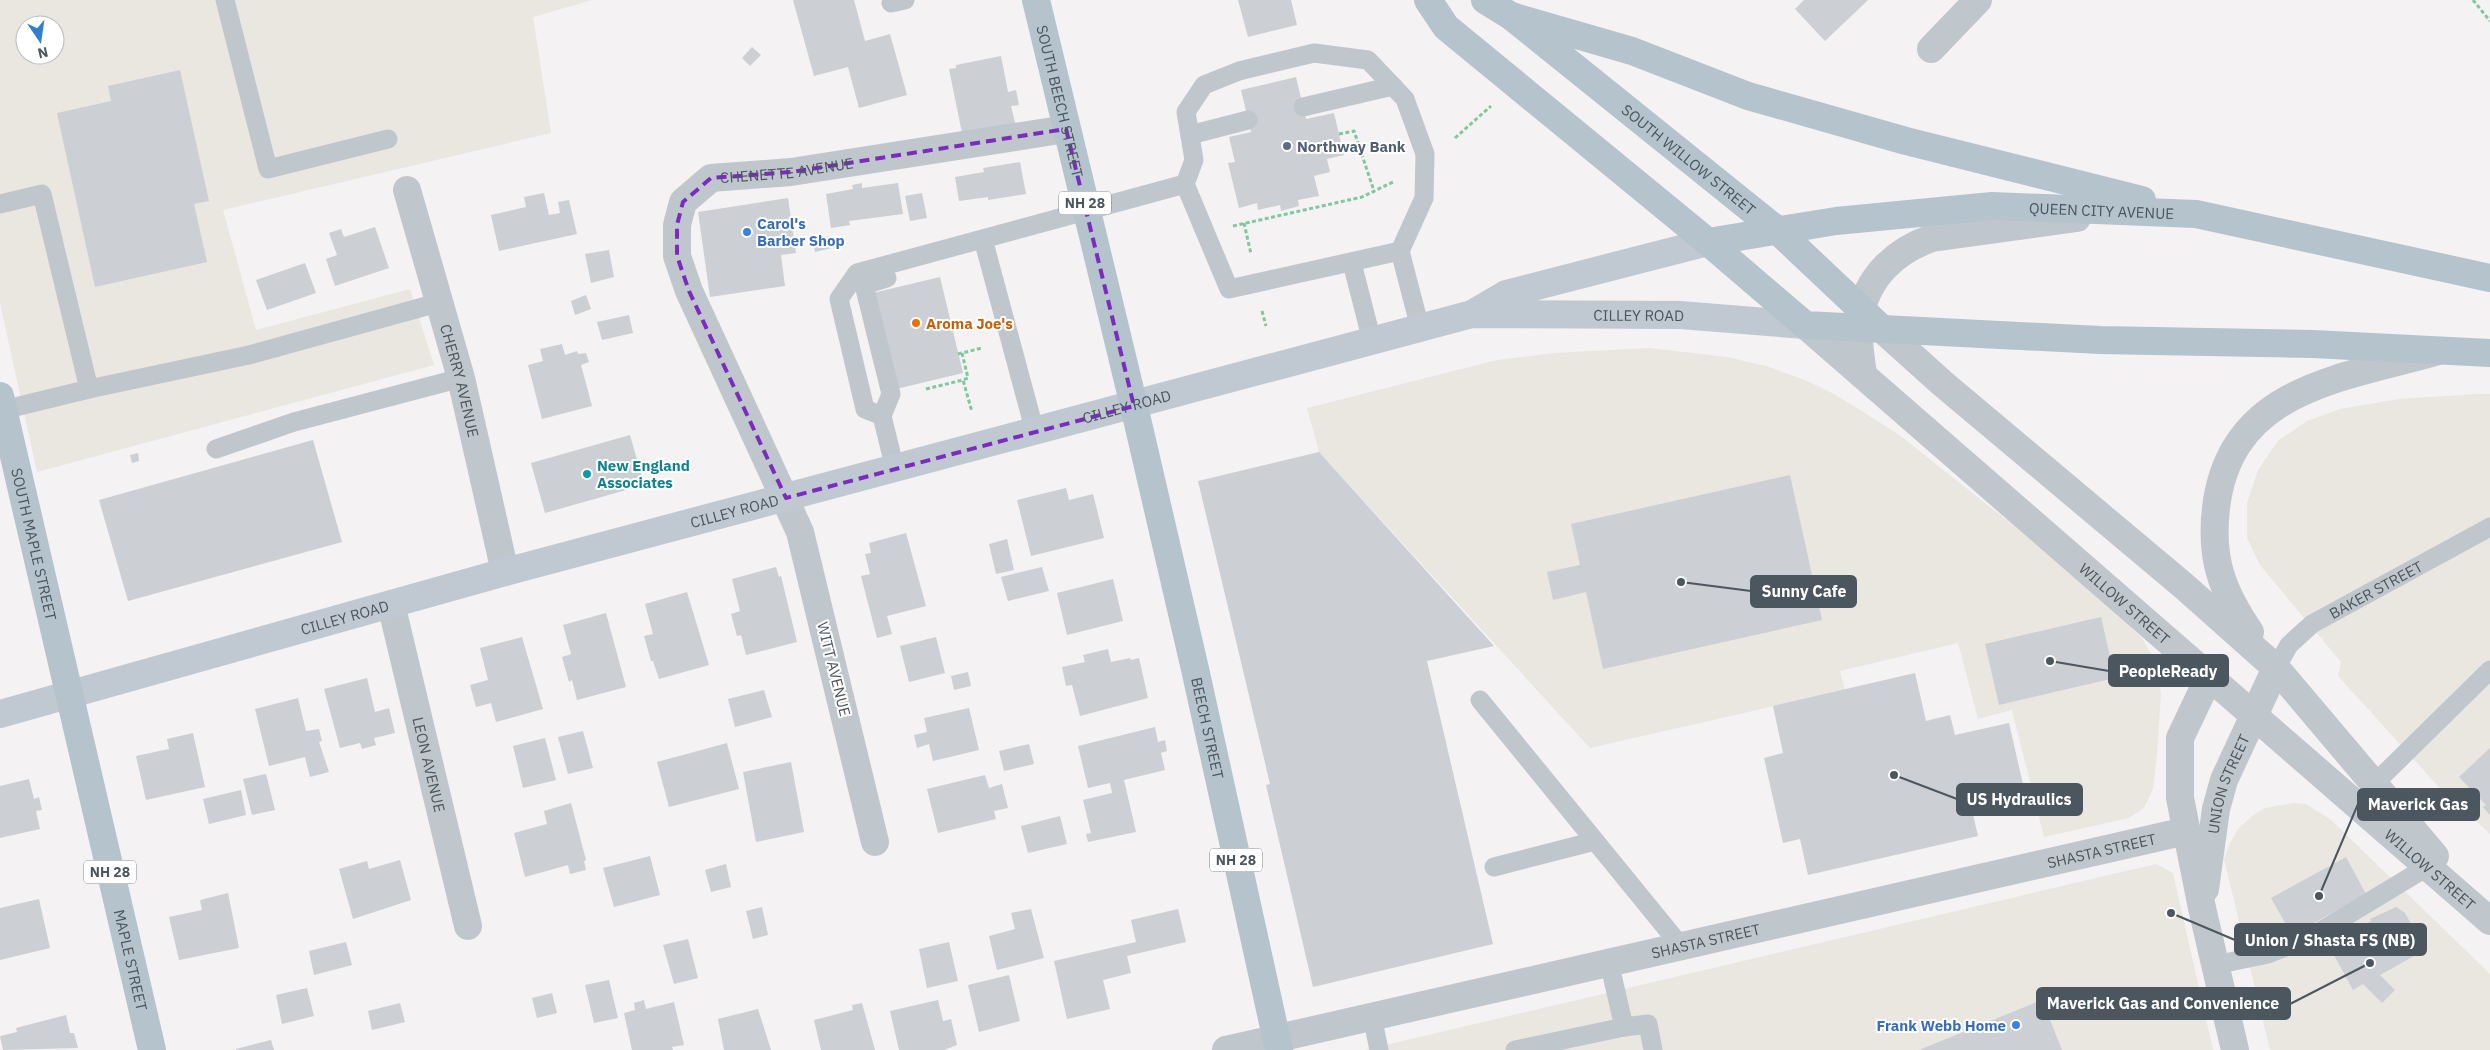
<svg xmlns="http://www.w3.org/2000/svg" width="2490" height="1050" viewBox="0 0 2490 1050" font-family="'IBM Plex Sans',sans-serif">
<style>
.commercial{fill:#e9e7e0;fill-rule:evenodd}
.building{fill:#cccfd4}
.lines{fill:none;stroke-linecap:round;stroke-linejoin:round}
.path{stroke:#81c7a0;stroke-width:3;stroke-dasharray:4 2.5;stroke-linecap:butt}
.lane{stroke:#bfc7cd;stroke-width:19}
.street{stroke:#bfc7cd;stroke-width:28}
.secondary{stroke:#c0c9d1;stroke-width:28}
.primary{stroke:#b5c3cd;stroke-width:28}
.marked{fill:none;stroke:#7b2cbf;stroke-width:4;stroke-dasharray:10 6;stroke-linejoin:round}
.service-dot{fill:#5c6f8a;stroke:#fff;stroke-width:2}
.shop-dot{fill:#3f7fe0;stroke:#fff;stroke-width:2}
.food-dot{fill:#e8710a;stroke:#fff;stroke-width:2}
.culture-dot{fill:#0f9aa8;stroke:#fff;stroke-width:2}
.labels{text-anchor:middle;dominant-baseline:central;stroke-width:4;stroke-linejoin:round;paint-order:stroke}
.shield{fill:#fff;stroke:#81898e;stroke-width:1}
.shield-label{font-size:14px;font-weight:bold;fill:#4b565e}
.street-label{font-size:15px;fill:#4b565e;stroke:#fff}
.service-label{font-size:15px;font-weight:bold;fill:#4e5e75;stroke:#fff;text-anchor:start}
.shop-label{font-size:15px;font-weight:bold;fill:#366cbe;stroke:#fff;text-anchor:start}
.food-label{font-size:15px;font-weight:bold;fill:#c56008;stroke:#fff;text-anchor:start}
.culture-label{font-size:15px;font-weight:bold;fill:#0d838f;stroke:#fff;text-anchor:start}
.leader{fill:none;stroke:#4b565e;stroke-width:2}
.callout-dot{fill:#4b565e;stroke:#fff;stroke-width:2}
.callout{fill:#4b565e;stroke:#4b565e;stroke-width:2}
.callout-label{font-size:16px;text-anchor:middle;font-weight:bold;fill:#fff}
</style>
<rect width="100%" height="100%" fill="#f4f2f2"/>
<g class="commercial">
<path d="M0,0H592L533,17L551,133L223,210L256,330L410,289L434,365L37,472L0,303ZM25,25H55V55H25Z"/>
<polygon points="1649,348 1727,357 1766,366 1805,380 1836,395 1898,434 2076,575 2142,638 2157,665 2161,694 2157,754 2153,789 2144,808 2129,818 2044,837 2012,710 1978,719 1958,643 1840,671 1845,690 1590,748 1319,452 1307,408 1497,360 1554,353"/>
<polygon points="2479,394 2490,394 2490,834 2438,786 2338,676 2341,662 2260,565 2247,538 2247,503 2258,470 2278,441 2307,421 2340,409 2399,399"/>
<polygon points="2293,803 2306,804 2330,819 2490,974 2490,1050 2270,1050 2224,859 2230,843 2239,828 2252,816 2265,808"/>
<polygon points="2156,864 2173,873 2213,1050 1364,1050"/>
</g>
<g class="building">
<polygon points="793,0 854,0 865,41 890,34 907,95 859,108 848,67 814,76"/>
<polygon points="1238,0 1291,0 1297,25 1248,37"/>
<polygon points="1804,0 1868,0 1825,41 1795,9"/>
<polygon points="752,47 761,55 750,66 742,58"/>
<polygon points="1001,56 1008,92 1016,90 1019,105 1011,106 1016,127 963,138 949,69 956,68 956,65"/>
<polygon points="180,70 209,201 194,204 207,262 95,287 57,113 111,101 108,86"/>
<polygon points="1296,77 1306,119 1334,113 1344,155 1327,159 1330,172 1314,176 1319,196 1298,200 1299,206 1281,211 1280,205 1258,210 1257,203 1239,208 1228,163 1235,162 1229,137 1251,132 1241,90"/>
<polygon points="1020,162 1026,194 988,200 988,197 959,201 955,177 984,172 983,168"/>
<polygon points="862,183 862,188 898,183 903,214 849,221 850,225 831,228 826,194 853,189 852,185"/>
<polygon points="544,193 549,215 560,213 558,202 569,200 577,234 499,251 491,215 526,207 524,197"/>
<polygon points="922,193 927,218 910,221 905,196"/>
<polygon points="788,198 796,253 781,255 785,286 710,297 698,212"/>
<polygon points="375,227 389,268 335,286 326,259 337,255 329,233 341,229 344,237"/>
<polygon points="830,236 832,248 815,252 813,240"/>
<polygon points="609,250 614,277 591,283 585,254"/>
<polygon points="305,263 316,293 267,310 256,280"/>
<polygon points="940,277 963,373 896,389 873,293"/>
<polygon points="586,295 591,309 575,315 571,301"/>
<polygon points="629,315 633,333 602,340 597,322"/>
<polygon points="562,344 565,355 577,351 578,354 586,353 589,362 581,365 592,406 542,419 528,365 543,361 540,349"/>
<polygon points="630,435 644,485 545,513 531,463"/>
<polygon points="313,440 342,542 128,601 99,500"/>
<polygon points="1319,452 1494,646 1427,661 1493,944 1313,987 1266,785 1270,784 1198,481"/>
<polygon points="138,453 139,461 132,463 130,455"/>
<polygon points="1790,475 1822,620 1603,669 1586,592 1553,600 1547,572 1580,565 1571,524"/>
<polygon points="1066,488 1069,500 1093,494 1104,538 1031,556 1017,500"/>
<polygon points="906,533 926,606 887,616 892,634 877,638 861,576 870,574 865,554 871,553 869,543"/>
<polygon points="1007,539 1014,570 996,574 989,544"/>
<polygon points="776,567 779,577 781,576 797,642 746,655 741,635 737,636 731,614 740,611 732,579"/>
<polygon points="1042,567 1049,591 1008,601 1001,577"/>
<polygon points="1113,579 1123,621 1067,635 1057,593"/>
<polygon points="687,592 709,665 659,679 653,661 651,661 644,636 653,634 645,604"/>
<polygon points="606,613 626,687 577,700 572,680 569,682 562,657 571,654 563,625"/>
<polygon points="2101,617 2115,678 1999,705 1985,644"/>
<polygon points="522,637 543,709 496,722 491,703 476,707 470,685 488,680 480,648"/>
<polygon points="936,637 945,673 909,682 900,646"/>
<polygon points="1108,649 1111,662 1130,658 1131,660 1139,658 1148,698 1080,716 1072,685 1066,686 1062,667 1085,662 1083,655"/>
<polygon points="968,672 971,686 954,690 951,676"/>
<polygon points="1915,673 1926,721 1950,715 1955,735 2009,723 2025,793 1971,806 1978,836 1808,875 1800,839 1783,843 1764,758 1783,753 1773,706"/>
<polygon points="367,678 375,712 389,708 395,733 374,738 376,745 362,749 360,743 340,748 324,689"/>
<polygon points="764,690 772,717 735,727 728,699"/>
<polygon points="298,698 306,731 319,729 322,741 319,742 329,772 310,777 305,757 269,766 255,709"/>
<polygon points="969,708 979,750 933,761 929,744 917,748 914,735 927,732 924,718"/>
<polygon points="1155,727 1158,742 1165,740 1167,751 1161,753 1165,770 1124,780 1136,832 1088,842 1086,834 1091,833 1083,800 1112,793 1110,783 1088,788 1078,746"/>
<polygon points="583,731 593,768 568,774 558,737"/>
<polygon points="193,733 205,787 146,800 136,756 169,749 167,739"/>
<polygon points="545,738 556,780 523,788 513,746"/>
<polygon points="727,743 739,789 669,807 657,762"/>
<polygon points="1029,744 1034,764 1004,771 999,751"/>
<polygon points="2490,748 2490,815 2483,807 2486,805 2459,777"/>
<polygon points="791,762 804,832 756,842 743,772"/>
<polygon points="266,774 275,810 252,815 243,779"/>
<polygon points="985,775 989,788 1002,784 1008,808 994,811 996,819 938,833 927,789"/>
<polygon points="29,779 34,799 39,797 42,810 36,811 40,829 0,838 0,786"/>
<polygon points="241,790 246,815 209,824 203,799"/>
<polygon points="571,803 586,860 584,861 586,870 570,874 568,865 525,877 514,833 547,824 544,811"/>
<polygon points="1060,816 1067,844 1028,853 1021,826"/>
<polygon points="650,856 660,895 614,907 603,868"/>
<polygon points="2346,857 2366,894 2292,935 2271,898"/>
<polygon points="400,860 411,900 353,919 339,869 367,861 369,869"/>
<polygon points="726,864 731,887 711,892 705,870"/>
<polygon points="228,893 239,948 179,960 169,917 202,910 200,900"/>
<polygon points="39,899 50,948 0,960 0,908"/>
<polygon points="762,907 768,935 753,939 746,911"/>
<polygon points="2396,907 2405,913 2425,950 2380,975 2395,990 2382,1003 2363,984 2353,990 2328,944 2371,921 2370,919"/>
<polygon points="1031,909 1044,958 997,970 989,936 1015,929 1011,913"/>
<polygon points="1178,909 1186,942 1127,956 1131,973 1103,980 1110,1009 1067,1019 1054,961 1136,942 1131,920"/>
<polygon points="688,939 698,978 674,984 663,945"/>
<polygon points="346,942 352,965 314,975 309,951"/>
<polygon points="949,942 958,981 927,988 919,949"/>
<polygon points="1009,975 1020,1021 979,1032 968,985"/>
<polygon points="609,980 618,1018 594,1023 585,985"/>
<polygon points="307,988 314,1016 282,1024 276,995"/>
<polygon points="552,993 557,1013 537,1018 532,998"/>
<polygon points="644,1000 646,1009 674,1002 684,1045 672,1047 673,1050 632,1050 624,1013 635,1010 634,1003"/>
<polygon points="938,1000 943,1021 951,1019 957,1045 944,1050 899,1050 890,1011"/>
<polygon points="2042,1000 2062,1050 1919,1050"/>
<polygon points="400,1003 405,1022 372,1030 368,1011"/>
<polygon points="862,1003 875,1050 821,1050 814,1020 853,1010 852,1005"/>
<polygon points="758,1009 771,1050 724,1050 718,1019"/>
<polygon points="66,1015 70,1033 74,1033 78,1048 3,1050 0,1036 17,1032 16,1028"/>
<polygon points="271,1040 274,1050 236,1050 236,1049"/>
</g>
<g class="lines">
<g class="path">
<polyline points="2473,0 2490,21"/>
<polyline points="1339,134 1354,131 1374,191"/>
<polyline points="1455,138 1491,106"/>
<polyline points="1244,223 1251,254"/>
<polyline points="1233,226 1362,197 1395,181"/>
<polyline points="1262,311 1266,326"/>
<polyline points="962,353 968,378 963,380"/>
<polyline points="958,354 982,348"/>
<polyline points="926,389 963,380 972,412"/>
</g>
<g class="lane">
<polyline points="225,0 268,169 388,139"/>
<polyline points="891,3 905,0"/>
<polyline points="1303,107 1393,86"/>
<polyline points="1190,135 1248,120"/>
<polyline points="0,204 42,194 89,389 3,410"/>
<polyline points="983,239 1035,432"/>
<polyline points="1400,251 1229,289 1185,184 1194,160 1186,112 1204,85 1239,71 1314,53 1368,60 1405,99 1425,154 1424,198 1400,251 1420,328"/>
<polyline points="1352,263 1372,341"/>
<polyline points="89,389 249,355 441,302"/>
<polyline points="882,416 891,394 864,285 887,278"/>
<polyline points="216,449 294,422 461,378"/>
<polyline points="895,469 882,416 865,409 839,299 857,273 1185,184"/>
<path id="s1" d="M2276,668L2289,645L2312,624L2490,527"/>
<polyline points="1480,700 1680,945"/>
<polyline points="2374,784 2490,670"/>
<polyline points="1494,867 1595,841"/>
<polyline points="1609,962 1624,1027 1648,1024 1653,1050"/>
<polyline points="2215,965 2268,954 2311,937 2427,867"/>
<polyline points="1372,1016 1379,1050"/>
<polyline points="1515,1050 1624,1027"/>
</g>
<g class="street">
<polyline points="1931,49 1978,0"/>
<path id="s2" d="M407,190L461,378L505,572"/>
<path id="s3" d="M1805,325L2490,921"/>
<polyline points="1882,329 1942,383 2185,587 2276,668 2435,856"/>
<path d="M1863,375C1861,357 1856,335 1860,317C1867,277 1895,251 1932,238L2077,218"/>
<path id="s4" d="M391,604L468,926"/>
<path d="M2250,632C2222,591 2210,559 2216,508C2230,389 2339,379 2435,352"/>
<polyline points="2209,677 2180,738 2180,798 2202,908 2235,1050"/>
<path id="s5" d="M875,842L800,532L689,291L677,256V225L683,202L711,178L791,172L1066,129"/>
<path id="s6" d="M2205,889L2216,809L2224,780L2276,668"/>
<path id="s7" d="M1226,1050L2186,831"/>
</g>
<g class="secondary">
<polyline points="1472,314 1506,294 1708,242"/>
<path id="s8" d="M0,714L505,572L1472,314L1680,315L1805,325"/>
</g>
<g class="primary">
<path id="s9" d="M1036,0L1134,406L1195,669L1279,1050"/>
<polyline points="1428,0 1446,27 1708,242 1805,325 2100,340 2313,344 2490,353"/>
<path id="s10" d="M1485,0L1511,16L1777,230L1882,329"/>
<polyline points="1511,16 1632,51 1748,96 1906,141 2142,200"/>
<path id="s11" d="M1708,242L1836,221L1992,206L2196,214L2490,278"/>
<path id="s12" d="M0,396L152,1050"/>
</g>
</g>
<path class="marked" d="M1066,129L1134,406L786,498L689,291L677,256V225L683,202L711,178L791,172Z"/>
<circle class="service-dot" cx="1287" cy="146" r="5"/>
<g class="shop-dot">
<circle cx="747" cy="232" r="5"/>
<circle cx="2016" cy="1025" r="5"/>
</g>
<circle class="food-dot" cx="916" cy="323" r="5"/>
<circle class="culture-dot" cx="587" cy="474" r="5"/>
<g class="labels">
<g class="shield">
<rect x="1059" y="191.5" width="52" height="23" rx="4"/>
<rect x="1210" y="848.5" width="52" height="23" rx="4"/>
<rect x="84" y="860.5" width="52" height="23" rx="4"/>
</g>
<g class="shield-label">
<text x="1085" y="203">NH 28</text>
<text x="1236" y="860">NH 28</text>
<text x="110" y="872">NH 28</text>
</g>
<g class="street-label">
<text stroke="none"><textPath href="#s9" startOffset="104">SOUTH BEECH STREET</textPath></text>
<text stroke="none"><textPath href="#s10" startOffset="259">SOUTH WILLOW STREET</textPath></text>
<text stroke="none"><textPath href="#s5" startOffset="789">CHENETTE AVENUE</textPath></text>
<text stroke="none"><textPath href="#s11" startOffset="396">QUEEN CITY AVENUE</textPath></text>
<text stroke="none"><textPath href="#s8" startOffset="1692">CILLEY ROAD</textPath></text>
<text stroke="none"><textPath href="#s2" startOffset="198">CHERRY AVENUE</textPath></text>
<text stroke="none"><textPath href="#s8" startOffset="1168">CILLEY ROAD</textPath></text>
<text stroke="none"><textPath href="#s8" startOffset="762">CILLEY ROAD</textPath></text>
<text stroke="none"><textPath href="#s12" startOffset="152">SOUTH MAPLE STREET</textPath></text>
<text stroke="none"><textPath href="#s1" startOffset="130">BAKER STREET</textPath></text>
<text stroke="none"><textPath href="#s3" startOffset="424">WILLOW STREET</textPath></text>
<text stroke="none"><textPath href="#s8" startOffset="358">CILLEY ROAD</textPath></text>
<text transform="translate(834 669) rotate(76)">WITT AVENUE</text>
<text stroke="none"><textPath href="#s9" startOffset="748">BEECH STREET</textPath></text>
<text stroke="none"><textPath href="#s4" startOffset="165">LEON AVENUE</textPath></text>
<text stroke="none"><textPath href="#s6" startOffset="108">UNION STREET</textPath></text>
<text stroke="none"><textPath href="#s7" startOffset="898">SHASTA STREET</textPath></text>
<text stroke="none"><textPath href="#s3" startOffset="829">WILLOW STREET</textPath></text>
<text stroke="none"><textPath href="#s7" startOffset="492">SHASTA STREET</textPath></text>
<text stroke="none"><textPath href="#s12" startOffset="579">MAPLE STREET</textPath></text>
</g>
<g class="service-label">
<text x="1297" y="146">Northway Bank</text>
</g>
<g class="shop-label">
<text x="757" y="223">Carol's<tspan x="757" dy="17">Barber Shop</tspan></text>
<text x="2006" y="1025" text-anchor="end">Frank Webb Home</text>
</g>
<g class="food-label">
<text x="926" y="323">Aroma Joe's</text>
</g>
<g class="culture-label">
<text x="597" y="465">New England<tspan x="597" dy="17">Associates</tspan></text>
</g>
</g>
<path class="leader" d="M1681 582L1751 591M2050 661L2109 671M1894 775L1957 799M2319 896L2358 804M2171 913L2235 940M2370 963L2290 1004"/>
<g class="callout-dot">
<circle cx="1681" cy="582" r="5"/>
<circle cx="2050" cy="661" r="5"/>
<circle cx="1894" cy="775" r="5"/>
<circle cx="2319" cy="896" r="5"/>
<circle cx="2171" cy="913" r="5"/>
<circle cx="2370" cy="963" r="5"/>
</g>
<g class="callout">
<rect x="1751" y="576" width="105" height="31" rx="5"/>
<rect x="2109" y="655" width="119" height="31" rx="5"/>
<rect x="1957" y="784" width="125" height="31" rx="5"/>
<rect x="2358" y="789" width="121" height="31" rx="5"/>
<rect x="2235" y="924" width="191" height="31" rx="5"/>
<rect x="2037" y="988" width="253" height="31" rx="5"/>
</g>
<g class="callout-label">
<text x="1804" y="597">Sunny Cafe</text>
<text x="2168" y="677">PeopleReady</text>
<text x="2019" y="805">US Hydraulics</text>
<text x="2418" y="810">Maverick Gas</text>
<text x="2330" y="946">Union / Shasta FS (NB)</text>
<text x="2163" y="1009">Maverick Gas and Convenience</text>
</g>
<g transform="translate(40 40) rotate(167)"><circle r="24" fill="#ffffff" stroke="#b7bbbf"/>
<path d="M0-4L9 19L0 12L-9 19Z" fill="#2d80d3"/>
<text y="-8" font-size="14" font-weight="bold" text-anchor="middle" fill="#4b565e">N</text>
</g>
</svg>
